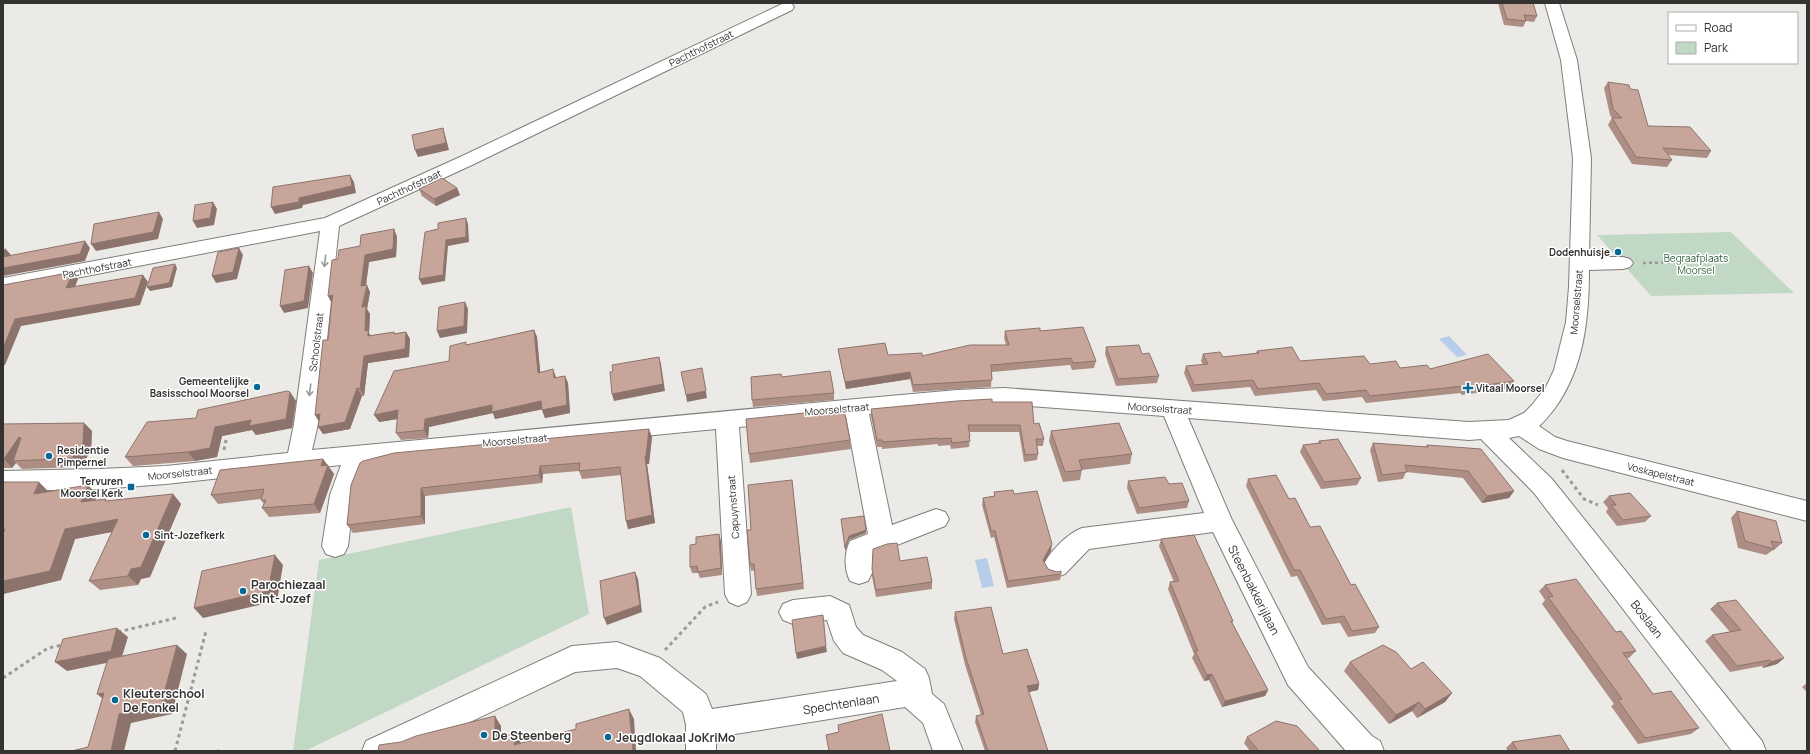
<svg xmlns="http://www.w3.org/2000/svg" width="1810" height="754" viewBox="0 0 1810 754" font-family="Manrope,sans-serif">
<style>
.green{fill:#c1d8c5}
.water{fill:#b7cce8}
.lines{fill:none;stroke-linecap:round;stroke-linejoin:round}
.minor-casing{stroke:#807e7a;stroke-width:2}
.path-far1{stroke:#9c9a98;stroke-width:2.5;stroke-dasharray:3 3;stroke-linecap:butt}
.path{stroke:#9c9a98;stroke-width:3;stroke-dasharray:3.5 3.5;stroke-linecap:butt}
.minor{fill:#fff;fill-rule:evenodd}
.wall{fill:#ac8e84}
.shaded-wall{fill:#8c746c}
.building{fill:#c8a59a;stroke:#8c746c}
.oneway{stroke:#9a9998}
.poi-dot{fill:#076796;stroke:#fff;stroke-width:1.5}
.labels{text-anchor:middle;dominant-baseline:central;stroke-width:3;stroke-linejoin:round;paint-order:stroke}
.street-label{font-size:10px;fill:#343332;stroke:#fff}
.poi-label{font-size:10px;font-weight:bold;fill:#343332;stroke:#fff;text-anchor:end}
.park-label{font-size:10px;fill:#34613f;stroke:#fff}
.near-poi-label{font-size:12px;font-weight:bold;fill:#343332;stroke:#fff;text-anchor:start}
.near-street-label{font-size:12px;fill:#343332;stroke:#fff}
</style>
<rect width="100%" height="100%" fill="#eceae6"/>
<g class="green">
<polygon points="1731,232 1794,293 1651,296 1597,235"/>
<polygon points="571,507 589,614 305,751 293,751 319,560"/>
</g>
<g class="water">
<polygon points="1449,336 1467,355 1457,357 1439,339"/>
<polygon points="987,558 994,586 982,588 975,560"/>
</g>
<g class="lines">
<defs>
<g id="minor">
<path d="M788,3L792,4L794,7L792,10L472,165L339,226L318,424L312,450L856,399L957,390L1004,388L1469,422L1509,420L1524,413L1532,405L1546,387L1554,370L1566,322L1569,287L1573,158L1561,60L1545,3H1559L1577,60L1591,158L1589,257H1623L1630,259L1633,263L1630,267L1623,269L1589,270C1589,318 1584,368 1555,408C1550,414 1545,421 1539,426L1555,437L1567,441L1807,501V521L1563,458L1539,449L1519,436L1509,438L1552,479L1762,741L1766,751H1732L1534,493L1481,439L1469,440L1188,418L1232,520L1308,667L1372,736L1380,741L1384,751H1346L1288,685L1213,532L1089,549L1065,574L1056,577L1047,574L1043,566C1050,551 1067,534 1082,528L1204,513L1164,416L1004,404L957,406L869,414L892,525L936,509L945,512L949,519L945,526L872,555V573L868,581L859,584L850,581C844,569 844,553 850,541L868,534L846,416L739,427L751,594L747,602L738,606L729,602L725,594L716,429L366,463L354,495L348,546L344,554L335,557L326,554L322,546L330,495L341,465L166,484L100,489L3,491V471L100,469L166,466L288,453L294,424L320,231L3,292V278L325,218L460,157L782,4Z"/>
<polygon points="830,596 849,605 856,627 863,635 902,652 925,669 929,678 932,694 944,704 963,751 933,751 923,723 905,707 716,737 716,751 686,751 686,725 683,712 640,676 617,668 575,672 409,751 362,751 366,741 572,646 617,642 660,658 706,694 712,709 897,681 882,670 843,653 834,641 827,620 793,624 783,620 779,612 783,604 793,600"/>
</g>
</defs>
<use href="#minor" class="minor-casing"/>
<polyline class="path-far1" points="1643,263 1686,262"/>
<g class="path">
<polyline points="224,450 226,440"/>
<polyline points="1562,470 1584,499 1598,505"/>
<polyline points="118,632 176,618"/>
<polyline points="665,650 705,607 718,602"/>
<polyline points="3,678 48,648 63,645"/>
<polyline points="175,751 206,631"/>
<polyline points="217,751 219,751"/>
</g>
<use href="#minor" class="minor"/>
</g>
<g class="wall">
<polygon points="1498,3 1533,3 1537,16 1534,22 1526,21 1523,27 1504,25"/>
<polygon points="1608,82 1630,89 1648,126 1711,151 1707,158 1668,155 1672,160 1667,167 1632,164 1608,125 1612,118 1610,115 1604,88"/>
<polygon points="457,188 460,195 436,206 422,196 419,189"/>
<polygon points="394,229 397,237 396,257 369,262 366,285 370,292 367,309 370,314 369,333 371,336 406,332 410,339 409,357 368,363 364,396 362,396 350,429 323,434 319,422 315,415 328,340 338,259 360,246"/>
<polygon points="534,330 537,337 540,372 556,378 565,376 568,383 570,413 545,418 542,409 495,419 493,413 429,427 428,438 401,440 396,433 398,419 379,422 467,345"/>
<polygon points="1005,331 1040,331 1096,361 1094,368 1072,370 1070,365 992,372 991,387 913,392 910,379 846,389 839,356 838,349 888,355 922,356 1006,345 1004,338"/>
<polygon points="1106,347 1142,354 1159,376 1157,383 1116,386 1105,354"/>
<polygon points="1257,351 1300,361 1370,364 1400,368 1430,369 1514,381 1510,388 1462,395 1460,393 1366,403 1362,397 1323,401 1316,390 1255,396 1250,387 1192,392 1184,373 1186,366 1203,365 1201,361 1203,354 1223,357 1256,353"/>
<polygon points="290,392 296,401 292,428 256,435 252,430 222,436 217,457 195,461 133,466 125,457 196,418"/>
<polygon points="834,393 834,400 753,407 752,400"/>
<polygon points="992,402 1034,424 1044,439 1043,446 1037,446 1038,454 1037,460 1024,462 1019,432 969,432 970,436 969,447 951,449 950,445 938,446 938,444 882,449 882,447 877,447 871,416 871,409"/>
<polygon points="84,423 92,431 91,451 80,467 22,469 16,463 12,468 3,468 3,424"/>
<polygon points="1051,431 1132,454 1130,464 1082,470 1080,480 1063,482 1049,441"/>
<polygon points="652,437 649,464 647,464 655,523 628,529 621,475 582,479 579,471 543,474 542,483 425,496 425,524 353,533 347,525 351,485"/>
<polygon points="850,440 851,449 750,463 749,454"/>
<polygon points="1319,441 1361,478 1357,485 1321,489 1300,452 1303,445 1318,443"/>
<polygon points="1373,443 1426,447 1427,445 1514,491 1509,498 1482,503 1463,478 1406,472 1403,479 1378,482 1370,450"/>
<polygon points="323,459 334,474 320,513 269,517 262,508 264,504 261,500 261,499 218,504 211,495"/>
<polygon points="1248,479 1289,499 1310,527 1351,585 1379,627 1375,633 1348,637 1340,623 1322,625 1297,576 1291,577 1246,486"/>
<polygon points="792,480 804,589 757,596 756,589 755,570 751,571 750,564 751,530"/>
<polygon points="1128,481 1169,484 1189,501 1187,508 1137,514 1127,488"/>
<polygon points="3,485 49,492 88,485 97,495 95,500 109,501 173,494 181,504 150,577 141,579 138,585 100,590 89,581 112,532 75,539 61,580 3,594"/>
<polygon points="994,492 1014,494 1051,551 1044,562 1048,569 1061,574 1060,580 1007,588 994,537 991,538 982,505 983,498 994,496"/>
<polygon points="1609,496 1651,516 1645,522 1617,526 1606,512 1608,508 1603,502"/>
<polygon points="1737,511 1782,543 1774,550 1773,550 1766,555 1738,548 1731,518"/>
<polygon points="1161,539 1233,621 1232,623 1268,690 1265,696 1222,707 1209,680 1204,681 1192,658 1194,654 1168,589 1170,582 1174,582 1159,546"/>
<polygon points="721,541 722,575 700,578 698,573 692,573 690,567"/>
<polygon points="900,561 932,582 932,589 876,597 872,576 872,569"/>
<polygon points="1545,585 1616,632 1636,651 1629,658 1626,658 1653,694 1699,728 1691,734 1638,744 1611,706 1614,704 1542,604 1545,600 1539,591"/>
<polygon points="1717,603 1784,658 1777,664 1763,668 1762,666 1730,672 1705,641 1712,635 1730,632 1710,609"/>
<polygon points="955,612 1003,654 1039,684 1038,690 1028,692 1048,751 985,751 975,722 976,716 981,715 965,665 954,619"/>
<polygon points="1350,662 1411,669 1452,693 1445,702 1417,718 1412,711 1389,724 1344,671"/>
<polygon points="1807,683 1807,692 1802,687"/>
<polygon points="1247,737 1320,751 1250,751 1244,743"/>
<polygon points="1512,742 1570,751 1508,751 1506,748"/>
</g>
<g class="shaded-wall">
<polygon points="443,128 445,135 449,150 418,157 415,150"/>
<polygon points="350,175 354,182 356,193 303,205 302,208 275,214 271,207 299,198"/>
<polygon points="457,188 460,195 436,206 434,199"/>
<polygon points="213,202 217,209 214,225 197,228 193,221"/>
<polygon points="159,212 163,219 158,239 96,251 91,244"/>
<polygon points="466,218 468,224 469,242 448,246 445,281 422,285 419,279 446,240"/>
<polygon points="394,229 397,237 396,257 369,262 365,293 361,286 365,255"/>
<polygon points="85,241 90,248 85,261 3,276 3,268"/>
<polygon points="5,248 11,255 7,264 3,260 3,253"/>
<polygon points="239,248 243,255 237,279 216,283 212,276"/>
<polygon points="175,264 177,268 172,287 150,291 147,287"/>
<polygon points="309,266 313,273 308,308 284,313 280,306"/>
<polygon points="73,272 78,279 72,295 66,288"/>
<polygon points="143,275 148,282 140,305 21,326 5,365 3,365 3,348 15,319"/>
<polygon points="367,285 370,292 367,309 370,314 369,333 372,338 372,344 365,331 362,307"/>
<polygon points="333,295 332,304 328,296"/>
<polygon points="465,302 468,309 467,333 440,338 437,331"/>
<polygon points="534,330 537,337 541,380 538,373"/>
<polygon points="406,332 410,339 409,357 368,363 364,396 360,389 364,356"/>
<polygon points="659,357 661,364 665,391 614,401 612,394"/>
<polygon points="553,369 556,377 557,386 554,378"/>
<polygon points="910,372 910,379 846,389 845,382"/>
<polygon points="703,375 707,398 687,402 686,395"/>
<polygon points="565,376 568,383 570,413 545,418 542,410"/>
<polygon points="357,388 362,396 350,429 323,434 318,427"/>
<polygon points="290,392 296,401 292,428 256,435 252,430 222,436 217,457 195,461 188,452 215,427"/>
<polygon points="541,401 544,409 495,419 493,413 429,427 428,438 424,430 425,419 492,405"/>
<polygon points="398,410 403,418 379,422 374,415"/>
<polygon points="320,414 320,423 315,415"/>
<polygon points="84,423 92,431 91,451 80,467 72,458"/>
<polygon points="649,429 652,437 649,464 647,464 655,523 628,529 626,521 645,456"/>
<polygon points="19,437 27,445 13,461 16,463 12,468 4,459"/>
<polygon points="323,459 334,474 320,513 314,504 321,466"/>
<polygon points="540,466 543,474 542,483 539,475"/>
<polygon points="39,482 49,492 34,494"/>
<polygon points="88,485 97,495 91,512 81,502"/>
<polygon points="421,488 425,496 425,524 421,516"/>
<polygon points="1514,491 1509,498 1482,503 1487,496"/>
<polygon points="173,494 181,504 150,577 141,579 138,585 128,576 131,569"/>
<polygon points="118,519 127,529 75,539 61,580 3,594 3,581 65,529"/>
<polygon points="866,530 866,533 849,540 845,551 845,548 849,536"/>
<polygon points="719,534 721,541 722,575 721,568"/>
<polygon points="1052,544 1051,551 1042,567 1043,560"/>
<polygon points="275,555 283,565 277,601 203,618 194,608"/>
<polygon points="635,572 638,579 642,612 607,625 604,618"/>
<polygon points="117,628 128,637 121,660 67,671 55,662"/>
<polygon points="177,645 187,654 172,714 131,723 124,751 111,751 119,714"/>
<polygon points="826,646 827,652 797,659 796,653"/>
<polygon points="1784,658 1777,664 1763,668 1771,662"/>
<polygon points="1212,674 1209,680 1204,681 1207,675"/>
<polygon points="1039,684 1038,690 1025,693 1027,686"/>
<polygon points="1268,690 1265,696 1222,707 1225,701"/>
<polygon points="104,693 108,703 97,694"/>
<polygon points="1452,693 1445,702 1417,718 1425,709"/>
<polygon points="1419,702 1412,711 1389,724 1396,715"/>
<polygon points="629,709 634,719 636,751 633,751"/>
<polygon points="495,716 501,726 501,748 495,739"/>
<polygon points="515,733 521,743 514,745"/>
</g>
<g class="building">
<polygon points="1502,3 1533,3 1537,16 1524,15 1526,21 1507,19"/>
<polygon points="1608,82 1629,85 1630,89 1638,90 1648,126 1690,127 1711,151 1663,148 1672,160 1636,157 1612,118 1622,118 1613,109"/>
<polygon points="443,128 446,143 415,150 412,135"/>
<polygon points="350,175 352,186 299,198 299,202 271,207 273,187"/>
<polygon points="442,178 457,188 434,199 419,189"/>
<polygon points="213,202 210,218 193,221 195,205"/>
<polygon points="159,212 153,232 91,244 94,224"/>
<polygon points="466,218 466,237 446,240 443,275 419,279 425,232 438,229 438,223"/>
<polygon points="394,229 393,249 365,255 361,286 367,285 362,307 366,306 365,331 368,330 368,336 394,332 394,334 406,332 405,349 364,356 360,389 357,388 345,422 318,427 320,414 315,415 323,340 328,340 332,300 333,295 328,296 332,260 338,259 339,250 360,246 361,235"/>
<polygon points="85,241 80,254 3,268 3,257"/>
<polygon points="239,248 233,272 212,276 218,252"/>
<polygon points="175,264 169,283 147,287 153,268"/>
<polygon points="309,266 304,301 280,306 285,270"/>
<polygon points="73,272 66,288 143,275 135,298 15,319 3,348 3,285"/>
<polygon points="465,302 464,326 437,331 439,307"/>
<polygon points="1083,327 1096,361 1073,363 1071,358 991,365 992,380 913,385 910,372 845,382 838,349 885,343 888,355 922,353 922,356 970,345 1009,345 1005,331 1040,328 1040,331"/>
<polygon points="534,330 538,373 553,369 554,378 565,376 567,405 542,410 541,401 492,412 492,405 425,419 424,430 396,433 398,410 374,415 394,371 449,361 450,346 466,342 466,345"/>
<polygon points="1139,345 1142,354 1149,353 1159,376 1118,379 1106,347"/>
<polygon points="1292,347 1300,361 1364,356 1370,364 1396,361 1400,368 1427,365 1430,369 1488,354 1514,381 1466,388 1464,386 1370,396 1366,390 1326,394 1319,383 1258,389 1253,380 1194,385 1186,366 1208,364 1203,354 1220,352 1223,357 1259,353 1257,351"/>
<polygon points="659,357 663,384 612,394 610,372 613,371 612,365"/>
<polygon points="702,368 706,391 686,395 681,372"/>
<polygon points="830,371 834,393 752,400 751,377 781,374 782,377"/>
<polygon points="287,391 290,392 286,419 249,426 251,420 215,427 210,448 188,452 125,457 147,422 196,418 198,410"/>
<polygon points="992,399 992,402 1032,402 1034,424 1039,423 1044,439 1036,439 1038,454 1025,455 1020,425 968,425 970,436 969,436 970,441 952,443 951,438 938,439 938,438 882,442 882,440 877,440 871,409 957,401"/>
<polygon points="844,409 850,440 749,454 746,419"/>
<polygon points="84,423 83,443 72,458 13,461 21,438 19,437 4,459 3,459 3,424"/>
<polygon points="1119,423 1132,454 1079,460 1082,470 1065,472 1051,431"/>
<polygon points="649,429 646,456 645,456 652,515 626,521 620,467 579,471 580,463 540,466 539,475 421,488 421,516 347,525 351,485 360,463 363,461 394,453"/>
<polygon points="1338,439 1361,478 1324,482 1303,445 1321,443 1319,441"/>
<polygon points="1373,443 1428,447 1427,445 1481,449 1514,491 1487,496 1468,471 1405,465 1407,472 1382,475"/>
<polygon points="323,459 321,466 328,465 314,504 262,508 266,500 261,500 264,489 211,495 220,470"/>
<polygon points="1276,475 1289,499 1295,498 1310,527 1320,526 1351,585 1355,584 1379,627 1352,631 1344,616 1326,619 1300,570 1294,570 1248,479"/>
<polygon points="1165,477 1169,484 1182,483 1189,501 1139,508 1128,481"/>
<polygon points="792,480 803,583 756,589 754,564 750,564 747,530 751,530 748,485"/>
<polygon points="4,482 39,482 34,494 88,485 81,502 106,499 105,501 173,494 141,567 131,569 128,576 89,581 118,519 65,529 50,571 3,581 3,534 5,529 3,530 3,485"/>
<polygon points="1013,490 1014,494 1037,491 1052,544 1043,560 1048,569 1057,572 1061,571 1061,574 1008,581 995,531 991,531 983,498 995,496 994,492"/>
<polygon points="1630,493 1651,516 1623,520 1611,505 1616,505 1609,496"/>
<polygon points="1737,511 1776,521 1782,543 1771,541 1774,549 1745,541"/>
<polygon points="864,516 866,530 849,536 845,548 841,519"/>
<polygon points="719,534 721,568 698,572 697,566 690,567 690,545 696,544 696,537"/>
<polygon points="1194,535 1233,621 1231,621 1268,690 1225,701 1212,674 1207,675 1195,651 1198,651 1170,582 1179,581 1161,539"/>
<polygon points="897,543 900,561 927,557 932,582 876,590 872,569 873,549 887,544"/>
<polygon points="275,555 268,591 194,608 202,571"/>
<polygon points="635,572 640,605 604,618 600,581"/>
<polygon points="1576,579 1616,632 1621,631 1636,651 1623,653 1653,694 1671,691 1699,728 1645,738 1618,700 1622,699 1548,597 1553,596 1545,585"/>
<polygon points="1736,600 1784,658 1771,662 1770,660 1737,666 1712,635 1741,630 1717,603"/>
<polygon points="991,607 1003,654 1027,649 1039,684 1027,686 1048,751 988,751 976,716 984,714 966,658 955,612"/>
<polygon points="823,615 826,646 796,653 792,620"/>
<polygon points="117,628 111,651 55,662 63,639"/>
<polygon points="177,645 161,705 119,714 111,751 72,751 88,747 104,693 97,694 108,659"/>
<polygon points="1383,645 1396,652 1411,669 1423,662 1452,693 1425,709 1419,702 1396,715 1350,662"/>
<polygon points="629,709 633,751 378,751 379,745 401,742 416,736 495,716 495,739 515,733 514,745 576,729 576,724"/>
<polygon points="882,714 890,751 829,751 826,735 839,732 838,725"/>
<polygon points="1276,721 1297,726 1320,751 1259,751 1247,737"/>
<polygon points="1560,735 1570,751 1518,751 1512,742"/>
</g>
<defs><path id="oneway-shaft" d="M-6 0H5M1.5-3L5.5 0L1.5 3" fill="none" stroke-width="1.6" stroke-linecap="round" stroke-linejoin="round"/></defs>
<g class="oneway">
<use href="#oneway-shaft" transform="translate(325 261) rotate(97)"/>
<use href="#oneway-shaft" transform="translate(310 390) rotate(97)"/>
</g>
<g class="poi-dot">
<circle cx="1618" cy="252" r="4"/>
<circle cx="257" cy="387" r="4"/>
<path d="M1466 382h4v4h4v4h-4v4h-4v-4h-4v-4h4z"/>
<circle cx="49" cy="456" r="4"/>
<rect x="127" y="483" width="8" height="8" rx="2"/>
<circle cx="146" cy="535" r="4"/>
<circle cx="243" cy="591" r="4"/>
<circle cx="115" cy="700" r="4"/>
<circle cx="484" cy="735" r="4"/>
<circle cx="608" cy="737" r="4"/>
</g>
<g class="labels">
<g class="street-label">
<text transform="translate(701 48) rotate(-26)">Pachthofstraat</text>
<text transform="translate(409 187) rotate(-25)">Pachthofstraat</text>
<text transform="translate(97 268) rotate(-11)">Pachthofstraat</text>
<text transform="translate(1576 302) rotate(-85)">Moorselstraat</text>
<text transform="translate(316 342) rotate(-83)">Schoolstraat</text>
<text transform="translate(1160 408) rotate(4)">Moorselstraat</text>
<text transform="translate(837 409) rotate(-5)">Moorselstraat</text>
<text transform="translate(515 440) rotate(-5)">Moorselstraat</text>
<text transform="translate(180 473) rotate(-6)">Moorselstraat</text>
<text transform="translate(1661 474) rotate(14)">Voskapelstraat</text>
<text transform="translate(733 507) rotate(-94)">Capuynstraat</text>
</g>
<g class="poi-label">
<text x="1610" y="252">Dodenhuisje</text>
<text x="249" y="381">Gemeentelijke<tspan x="249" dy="12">Basisschool Moorsel</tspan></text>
<text x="1476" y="388" text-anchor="start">Vitaal Moorsel</text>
<text x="57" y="450" text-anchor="start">Residentie<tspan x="57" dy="12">Pimpernel</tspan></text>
<text x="123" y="481">Tervuren<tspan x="123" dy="12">Moorsel Kerk</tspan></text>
<text x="154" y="535" text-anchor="start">Sint-Jozefkerk</text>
</g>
<g class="park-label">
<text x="1696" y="258">Begraafplaats<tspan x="1696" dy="12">Moorsel</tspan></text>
</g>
<g class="near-poi-label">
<text x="251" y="584">Parochiezaal<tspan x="251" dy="14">Sint-Jozef</tspan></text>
<text x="123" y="693">Kleuterschool<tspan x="123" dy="14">De Fonkel</tspan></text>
<text x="492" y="735">De Steenberg</text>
<text x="616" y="737">Jeugdlokaal JoKriMo</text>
</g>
<g class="near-street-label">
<text transform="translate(1254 590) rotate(63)">Steenbakkerijlaan</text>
<text transform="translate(1647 619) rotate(52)">Boslaan</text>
<text transform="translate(841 704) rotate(-9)">Spechtenlaan</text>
</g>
</g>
<rect width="1810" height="754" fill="none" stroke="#343332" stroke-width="8"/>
<rect x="1668" y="12" width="130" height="52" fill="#ffffff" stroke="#aeadad"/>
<rect x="1676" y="25" width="20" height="6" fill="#ffffff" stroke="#aeadad"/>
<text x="1704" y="32" font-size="12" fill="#343332">Road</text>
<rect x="1676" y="42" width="20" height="12" fill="#c1d8c5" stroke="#aeadad"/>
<text x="1704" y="52" font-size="12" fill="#343332">Park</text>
</svg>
